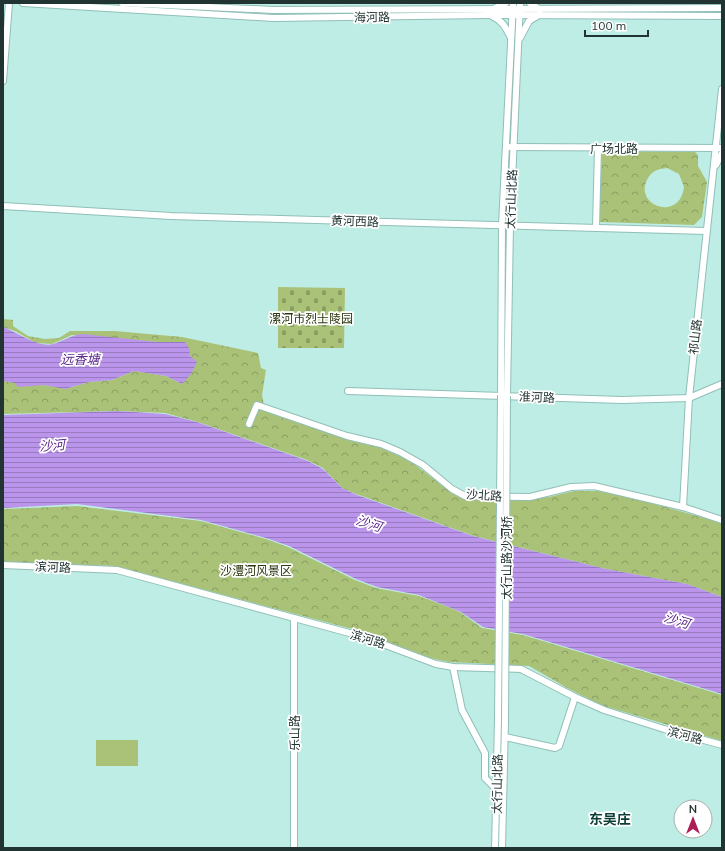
<svg xmlns="http://www.w3.org/2000/svg" width="725" height="851" viewBox="0 0 725 851" font-family="Mulish,'Noto Sans SC',sans-serif">
<style>
.grass{fill:#aac278}
.forest{fill:url(#forest-crowns);fill-rule:evenodd}
.cemetery{fill:url(#cemetery-stones)}
.water{fill:url(#water-rules)}
.lines{fill:none;stroke-linecap:round;stroke-linejoin:round}
.secondary-casing{stroke:#90bfb7;stroke-width:8}
.secondary{stroke:#fff;stroke-width:6}
.secondary-bridge-casing{stroke:#90bfb7;stroke-width:8;stroke-linecap:butt}
.secondary-bridge{stroke:#fff;stroke-width:6}
.labels{text-anchor:middle;dominant-baseline:central;stroke-width:3.5;stroke-linejoin:round;paint-order:stroke}
.street-label{font-size:12px;fill:#213431;stroke:#fff}
.park-label{font-size:12px;fill:#2a360e;stroke:#fff}
.water-label{font-size:13px;font-style:italic;fill:#5b288b;stroke:#fff}
.quarter-label{font-size:14px;font-weight:bold;fill:#0d3d37;stroke:#fff}
</style>
<defs>
<pattern id="forest-crowns" width="20" height="18" patternUnits="userSpaceOnUse"><rect width="20" height="18" fill="#aac278"/><path d="M2 6a3 3 0 1 1 6 0M12 15a3 3 0 1 1 6 0" fill="none" stroke="#8a9e63"/></pattern>
<pattern id="cemetery-stones" width="16" height="16" patternUnits="userSpaceOnUse"><rect width="16" height="16" fill="#aac278"/><path d="M2 7V4a2 2 0 0 1 4 0v3zM10 15v-3a2 2 0 0 1 4 0v3z" fill="#8a9e63"/></pattern>
<pattern id="water-rules" width="6" height="5" patternUnits="userSpaceOnUse"><rect width="6" height="5" fill="#bb95eb"/><path d="M0 2.5h6" fill="none" stroke="#987abf"/></pattern>
</defs>
<rect width="100%" height="100%" fill="#bdede5"/>
<rect class="grass" x="96" y="740" width="42" height="26"/>
<g class="forest">
<path d="M602,151L695,152L698,155V166L707,182L702,217L694,225L599,222ZM667,168L679,174L684,187C680,222 634,206 647,180C651,171 658,169 667,168Z"/>
<polygon points="3,319 13,320 13,326 28,336 45,339 59,338 70,331 115,331 182,337 258,353 261,368 266,370 262,395 265,410 380,447 410,461 455,495 466,499 503,500 549,497 574,491 609,491 722,523 722,597 687,584 606,569 474,536 356,494 342,488 323,468 307,460 198,422 165,413 118,411 3,414 3,381 53,386 65,389 89,382 112,380 134,371 166,376 182,384 192,357 188,355 185,342 157,342 72,335 52,344 36,343 15,331 3,327"/>
<polygon points="77,506 201,521 266,539 288,547 355,580 376,588 419,596 446,606 460,612 482,628 523,635 722,695 722,741 601,705 569,689 529,666 449,662 425,657 356,630 115,566 3,562 3,509"/>
</g>
<polygon class="cemetery" points="278,287 345,288 344,348 278,348"/>
<g class="water">
<path d="M3,327C17,332 38,348 53,344C64,341 71,335 83,334L157,342H185L190,350L189,355L197,362L191,374L182,384L166,376L134,371L112,380L89,382L65,389L44,385L18,387L15,383L3,381Z"/>
<polygon points="118,411 165,414 197,422 308,461 323,469 342,488 357,495 473,536 606,569 687,584 722,597 722,694 523,634 483,627 461,612 419,595 377,587 356,579 289,546 266,538 201,520 77,504 3,508 3,415"/>
</g>
<g class="lines">
<defs>
<g id="secondary">
<polyline points="23,3 273,18 488,15 722,16"/>
<polyline points="122,3 273,10 722,8"/>
<polyline points="530,3 540,10"/>
<polyline points="495,8 506,3"/>
<path d="M492,16C503,21 506,28 511,38"/>
<polyline points="520,38 529,21 539,15"/>
<polyline points="3,81 9,3"/>
<polyline points="510,147 722,148"/>
<polyline points="716,165 722,153"/>
<polyline points="3,206 171,216 706,231"/>
<polyline points="596,227 598,148"/>
<polyline points="348,391 622,400 689,398 722,384"/>
<polyline points="501,395 502,225 513,3"/>
<polyline points="507,396 510,225 520,3"/>
<polyline points="249,424 257,405 347,436 381,444 400,452 423,465 452,489 465,496 530,497 571,487 594,486 683,507 722,520"/>
<polyline points="683,507 689,398 722,89"/>
<polyline points="3,565 117,570 364,637 436,664 453,667 521,669 575,697 604,710 664,729 722,745"/>
<polyline points="294,618 294,848"/>
<polyline points="453,667 462,710 485,753 485,778 496,789"/>
<polyline points="505,737 555,748 559,746 575,697"/>
<polyline points="495,848 498,720"/>
<polyline points="502,848 505,721"/>
</g>
</defs>
<use href="#secondary" class="secondary-casing"/>
<use href="#secondary" class="secondary"/>
<defs>
<g id="secondary-bridge">
<polyline points="498,720 501,395"/>
<polyline points="505,721 507,396"/>
</g>
</defs>
<use href="#secondary-bridge" class="secondary-bridge-casing"/>
<use href="#secondary-bridge" class="secondary-bridge"/>
</g>
<g class="labels">
<g class="street-label">
<text transform="translate(372 17) rotate(-1)">海河路</text>
<text x="614" y="148">广场北路</text>
<text transform="translate(511 199) rotate(-88)">太行山北路</text>
<text transform="translate(355 221) rotate(2)">黄河西路</text>
<text transform="translate(695 337) rotate(-84)">祁山路</text>
<text transform="translate(537 397) rotate(2)">淮河路</text>
<text transform="translate(484 495) rotate(4)">沙北路</text>
<text transform="translate(506 558) rotate(-90)">太行山路沙河桥</text>
<text transform="translate(53 567) rotate(2)">滨河路</text>
<text transform="translate(368 639) rotate(17)">滨河路</text>
<text transform="translate(294 733) rotate(-90)">乐山路</text>
<text transform="translate(685 735) rotate(15)">滨河路</text>
<text transform="translate(497 784) rotate(-89)">太行山北路</text>
</g>
<g class="park-label">
<text x="311" y="318">漯河市烈士陵园</text>
<text x="256" y="570">沙澧河风景区</text>
</g>
<g class="water-label">
<text x="80" y="359">远香塘</text>
<text transform="translate(52 445) rotate(-4)">沙河</text>
<text transform="translate(369 523) rotate(18)">沙河</text>
<text transform="translate(677 620) rotate(17)">沙河</text>
</g>
<g class="quarter-label">
<text x="610" y="819">东吴庄</text>
</g>
</g>
<rect width="725" height="851" fill="none" stroke="#213431" stroke-width="8"/>
<g transform="translate(693 819)"><circle r="19" fill="#ffffff" stroke="#a6aead"/>
<path d="M0-3L7 15L0 10L-7 15Z" fill="#ad1e57"/>
<text y="-6" font-size="11" font-weight="bold" text-anchor="middle" fill="#213431">N</text>
</g>
<path d="M585 30v6h63v-6" fill="none" stroke="#213431" stroke-width="2"/>
<text x="591" y="30" font-size="12" fill="#213431" stroke="#ffffff" stroke-width="3" paint-order="stroke">100 m</text>
</svg>
